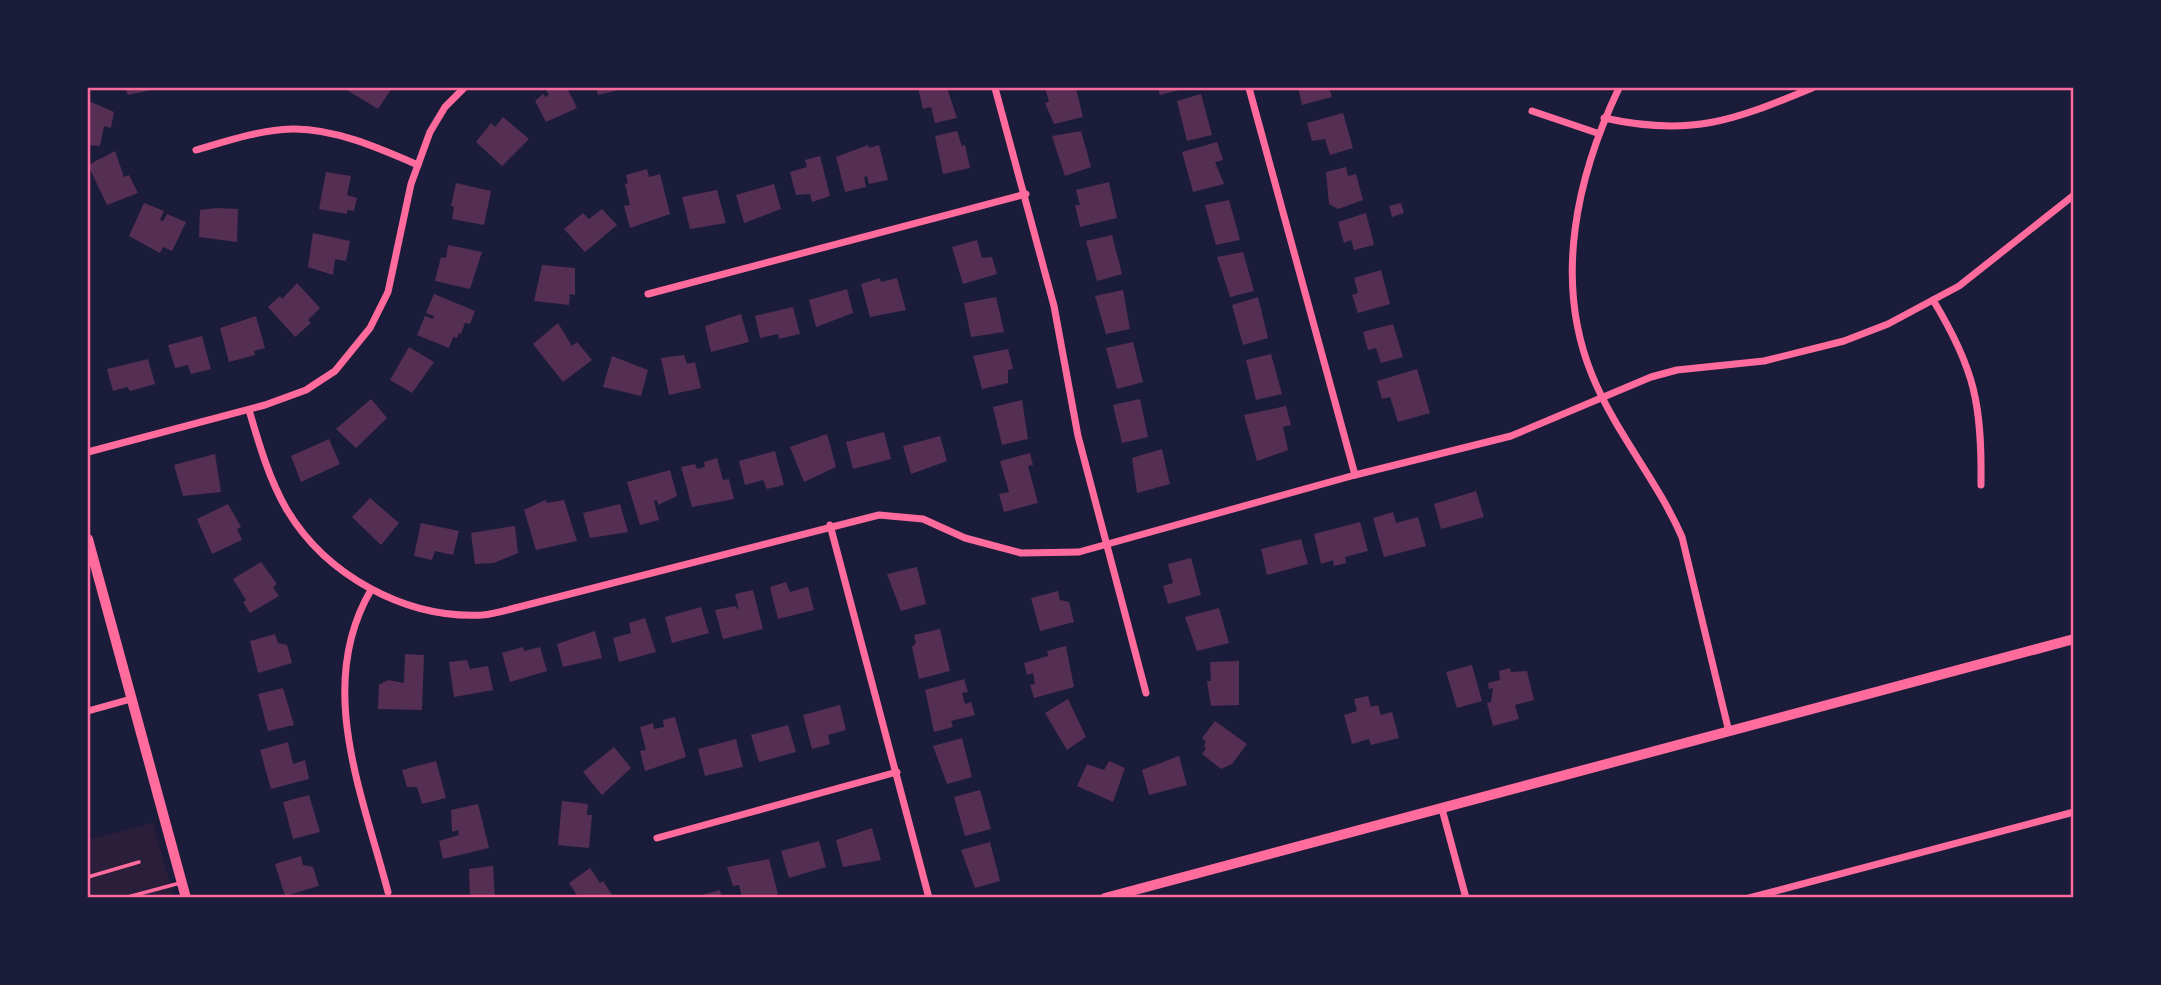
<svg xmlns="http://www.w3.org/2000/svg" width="2161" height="985" viewBox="0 0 2161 985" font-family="Cabin,sans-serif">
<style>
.green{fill:#2a1e3b}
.building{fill:#542f53}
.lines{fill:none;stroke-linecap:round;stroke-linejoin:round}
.path{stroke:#ff6b9d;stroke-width:3.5}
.service{stroke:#ff6b9d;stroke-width:3.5}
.minor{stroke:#ff6b9d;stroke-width:7}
.tertiary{stroke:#ff6b9d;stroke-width:10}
.secondary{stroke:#ff6b9d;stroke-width:10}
.neatline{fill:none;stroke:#ff6b9d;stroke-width:2.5}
</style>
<rect width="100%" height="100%" fill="#1b1b3a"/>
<polygon class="green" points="153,823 174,897 88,898 88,840"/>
<g class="building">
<polygon points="125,88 161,88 128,95"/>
<polygon points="349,88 392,88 378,109 347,90"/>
<polygon points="545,88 567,88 577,108 546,122 535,101 543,94 545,97 549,95"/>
<polygon points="596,88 626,88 598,95"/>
<polygon points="918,88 947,88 957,118 935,123 931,107 923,109"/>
<polygon points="1045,88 1076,88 1083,117 1054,124 1045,103 1049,102"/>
<polygon points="1158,88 1187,88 1160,95"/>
<polygon points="1298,88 1329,88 1332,97 1302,105"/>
<polygon points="1201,94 1212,135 1187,141 1177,101"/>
<polygon points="89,101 114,112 111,128 104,126 100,146 88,145"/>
<polygon points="1343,113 1353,148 1330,155 1325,139 1312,141 1307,123"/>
<polygon points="503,117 529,139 502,166 476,142 491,123 495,127"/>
<polygon points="957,131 962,146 965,145 970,168 943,174 935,136"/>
<polygon points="1081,131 1091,167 1065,176 1052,136"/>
<polygon points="1217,142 1223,160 1215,162 1224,184 1193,192 1182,152"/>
<polygon points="868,145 869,148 879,145 888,180 869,184 867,176 864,177 866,187 845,192 836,157"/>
<polygon points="115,151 124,177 129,175 138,193 107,205 88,165"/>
<polygon points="820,156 830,196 812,202 810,194 796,195 790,172 807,167 805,160"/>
<polygon points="1346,167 1348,176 1356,174 1363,200 1338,209 1329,204 1326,172"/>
<polygon points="647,169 649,177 660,174 670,214 630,228 624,206 630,205 625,184 628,183 626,175"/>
<polygon points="326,172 351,176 347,195 357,198 354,211 347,210 347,214 319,209"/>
<polygon points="1109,182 1117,218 1080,227 1075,205 1080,205 1076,190"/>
<polygon points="456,183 491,191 484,225 452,219 454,207 451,206"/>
<polygon points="774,184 781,209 744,223 736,195"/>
<polygon points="717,190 726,223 690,229 682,197"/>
<polygon points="1229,200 1240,240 1216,245 1205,205"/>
<polygon points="144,203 164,211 160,220 163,221 167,214 186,222 172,251 163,247 160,253 129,236"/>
<polygon points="1401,203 1404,213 1392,217 1389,206"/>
<polygon points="217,208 238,209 237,242 199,237 200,210"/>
<polygon points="602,209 617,225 585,252 564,229 583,213 589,219"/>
<polygon points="1366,213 1374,245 1354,250 1351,240 1344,243 1338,222"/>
<polygon points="313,233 350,241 346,261 335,259 333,275 308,267"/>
<polygon points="1112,235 1122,274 1097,281 1086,241"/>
<polygon points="977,240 982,258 992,257 997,274 963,284 952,247"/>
<polygon points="448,245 482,252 470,289 435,281 441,257 446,258"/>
<polygon points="1243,252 1254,291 1230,297 1217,257"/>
<polygon points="542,265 575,268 575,295 570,294 569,305 534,301"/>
<polygon points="1381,270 1390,304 1358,313 1352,295 1358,293 1354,278"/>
<polygon points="880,278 881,282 897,278 906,310 870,317 861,284"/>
<polygon points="297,283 320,308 308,320 311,323 295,337 268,307 280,296 282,299"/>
<polygon points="847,289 853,313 816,327 809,300"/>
<polygon points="1123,290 1130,329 1106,334 1095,296"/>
<polygon points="434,294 475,311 470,324 465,323 461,334 459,333 457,338 453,337 449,348 417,335 425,316 433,319 434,316 426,313"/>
<polygon points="996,297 1004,332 971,337 964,303"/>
<polygon points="1258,297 1268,338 1243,345 1232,305"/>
<polygon points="793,307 800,334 779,339 778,334 760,338 755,316"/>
<polygon points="741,314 749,342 711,352 705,326"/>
<polygon points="256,316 265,348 254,351 255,355 229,362 220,328"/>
<polygon points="558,323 572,346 577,342 592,360 563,382 533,344"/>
<polygon points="1393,324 1403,357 1381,363 1376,348 1368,350 1363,332"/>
<polygon points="202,336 211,369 191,374 188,365 175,368 168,345"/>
<polygon points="1133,342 1143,382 1117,389 1106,348"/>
<polygon points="409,347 434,362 412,393 390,380"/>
<polygon points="1008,349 1013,369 1008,370 1008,383 982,389 973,356"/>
<polygon points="1271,354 1282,394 1256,400 1246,360"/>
<polygon points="684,355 687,364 695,362 701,388 669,395 661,358"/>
<polygon points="612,356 648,370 641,396 603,387"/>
<polygon points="148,359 155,384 130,391 127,387 113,391 107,369"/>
<polygon points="1417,369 1430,413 1398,422 1390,397 1382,399 1377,381"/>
<polygon points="371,399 387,418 356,448 336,429"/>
<polygon points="1140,399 1148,437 1122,443 1113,405"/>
<polygon points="1022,400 1028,439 1002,445 993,407"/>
<polygon points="1286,406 1291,425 1283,427 1288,450 1257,461 1244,415"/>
<polygon points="884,432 891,459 853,469 846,442"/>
<polygon points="827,434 836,467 804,482 790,447"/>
<polygon points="940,436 947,461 911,474 903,446"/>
<polygon points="329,439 340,464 301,482 291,456"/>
<polygon points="1162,449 1170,484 1137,493 1132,458"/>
<polygon points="775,451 784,485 767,489 763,480 745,485 739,461"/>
<polygon points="1030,453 1033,465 1028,466 1038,503 1004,512 999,494 1009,492 1000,461"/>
<polygon points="215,454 221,492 183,496 174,465"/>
<polygon points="717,458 723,480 729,479 734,499 692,507 681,467 695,464 697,469 705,467 704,462"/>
<polygon points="670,470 677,496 658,505 657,500 654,501 659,520 640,525 627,482"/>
<polygon points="1476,491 1484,517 1441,529 1434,504"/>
<polygon points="370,498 399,523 381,545 352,517"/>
<polygon points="545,500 547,503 564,500 577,541 536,550 524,510"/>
<polygon points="228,504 241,527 237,529 242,540 212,554 197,519"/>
<polygon points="620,504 628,532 590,538 583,513"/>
<polygon points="1393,512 1396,523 1418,517 1426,546 1384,557 1373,518"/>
<polygon points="1360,522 1368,551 1345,557 1346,563 1334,566 1333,560 1321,564 1314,534"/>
<polygon points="421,523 459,531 453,555 435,551 432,560 414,556"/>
<polygon points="515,526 518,553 494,563 475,564 471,533"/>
<polygon points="1301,539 1308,564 1267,575 1261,549"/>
<polygon points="1191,558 1201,595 1168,604 1163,586 1173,583 1168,564"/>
<polygon points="261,562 277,584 273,587 279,596 250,613 243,602 246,600 233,579"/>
<polygon points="917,567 926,604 901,611 887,574"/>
<polygon points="786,582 790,592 808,587 814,610 778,619 770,587"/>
<polygon points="753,590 763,629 723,639 715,610 735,606 739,610 735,594"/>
<polygon points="1058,591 1060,600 1069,602 1074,622 1040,631 1031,598"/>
<polygon points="701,607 709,633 672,643 665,617"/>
<polygon points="1219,608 1229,643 1197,651 1185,617"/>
<polygon points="645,618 656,652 619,662 613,638 631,633 629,623"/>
<polygon points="940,629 950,671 919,679 912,647 916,643 914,635"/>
<polygon points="595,631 602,658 563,667 557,644"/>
<polygon points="275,634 278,643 287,645 292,663 258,673 250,641"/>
<polygon points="1066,646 1074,687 1034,698 1030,685 1035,684 1033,673 1027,675 1024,663 1048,656 1047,651"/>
<polygon points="523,647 524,651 540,647 547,671 510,682 502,653"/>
<polygon points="405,654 424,655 422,710 378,709 379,685 388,680 404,683"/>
<polygon points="467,660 470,669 488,666 493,690 454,697 449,662"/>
<polygon points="1239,661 1239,705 1211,706 1207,681 1211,681 1210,662"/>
<polygon points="1472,665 1482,701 1457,708 1446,672"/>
<polygon points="1510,668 1511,672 1527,671 1534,700 1515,705 1519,719 1493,726 1487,703 1491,702 1493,688 1489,689 1488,683 1500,680 1499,671"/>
<polygon points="964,679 968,692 962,693 965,704 971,702 975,715 951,721 953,727 934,732 925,690"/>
<polygon points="283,688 294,725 268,731 258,694"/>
<polygon points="1368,696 1371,707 1378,705 1381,715 1392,712 1399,738 1371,745 1369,739 1352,744 1344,715 1357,711 1354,699"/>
<polygon points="1068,699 1086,737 1067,750 1045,713"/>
<polygon points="840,705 846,730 828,735 830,744 812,749 803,715"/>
<polygon points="675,717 686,757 645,771 640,751 646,750 640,727 653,723 654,729 664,727 663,720"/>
<polygon points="1215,721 1247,744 1232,764 1221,769 1202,754 1206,748 1204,746 1206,742 1202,738"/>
<polygon points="788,725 796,752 759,762 751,735"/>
<polygon points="962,738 972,777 947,784 933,746"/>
<polygon points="736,739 743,767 705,776 698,749"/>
<polygon points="288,742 293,764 305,760 309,779 271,789 260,750"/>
<polygon points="614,747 631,768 602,795 583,772"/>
<polygon points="1179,756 1187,785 1149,795 1142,770"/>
<polygon points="436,761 446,798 422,804 417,787 407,787 402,770"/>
<polygon points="1109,761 1125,768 1113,802 1077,786 1087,764 1104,770"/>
<polygon points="980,790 991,829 965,836 954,797"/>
<polygon points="309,795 320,832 293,839 283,802"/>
<polygon points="562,801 588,804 587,815 592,815 589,848 558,845"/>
<polygon points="478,804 489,848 443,859 439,841 459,835 458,830 452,832 451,810"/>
<polygon points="872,828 881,860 843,867 836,840"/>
<polygon points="819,841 826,867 789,878 781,851"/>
<polygon points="990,842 1000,881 975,888 961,850"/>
<polygon points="301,856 303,865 313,867 319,886 285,896 275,864"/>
<polygon points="769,859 779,898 742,898 739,885 733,886 727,867"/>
<polygon points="493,866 495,898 470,898 469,869"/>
<polygon points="590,868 600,883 603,881 614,898 579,898 569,883"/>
<polygon points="720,890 722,898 694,898 694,897"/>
</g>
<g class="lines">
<polyline class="path" points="88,877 139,862"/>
<polyline class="service" points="124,898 180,883"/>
<g class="minor">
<polyline points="995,88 1054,306 1078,436 1146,693"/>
<polyline points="1249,88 1355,475"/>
<path d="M1619,88C1577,176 1553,280 1592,375C1615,432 1657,480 1682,537L1729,732"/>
<polyline points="1532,111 1597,133"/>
<path d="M1604,118C1690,137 1733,121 1812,88"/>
<path d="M196,150C227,141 259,130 292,129C334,128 381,149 418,165"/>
<polyline points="648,294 1026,194"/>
<path d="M1933,300C1975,369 1982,405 1981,485"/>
<path d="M249,410C259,444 269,479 287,510C326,575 405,619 482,615C494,614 507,610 519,607L879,515L923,519L965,538L1021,553L1079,552L1355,475L1511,436L1651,377L1677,370L1764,361L1844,341L1888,324L1959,286L2074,195"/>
<polyline points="88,452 265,405 306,390 335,371 370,328 388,292 411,184 430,132 445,107 464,88"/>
<polyline points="830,525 929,898"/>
<path d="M371,590C315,685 362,793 388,892"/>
<polyline points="88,711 131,699"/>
<polyline points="1442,809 1466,898"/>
<polyline points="657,838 897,772"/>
<polyline points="1749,898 2074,812"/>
</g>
<polyline class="tertiary" points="1105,898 2074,639"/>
<polyline class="secondary" points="88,539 186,898"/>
</g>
<rect width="2161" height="985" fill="none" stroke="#1b1b3a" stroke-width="178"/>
<rect x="89" y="89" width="1983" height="807" class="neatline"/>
</svg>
